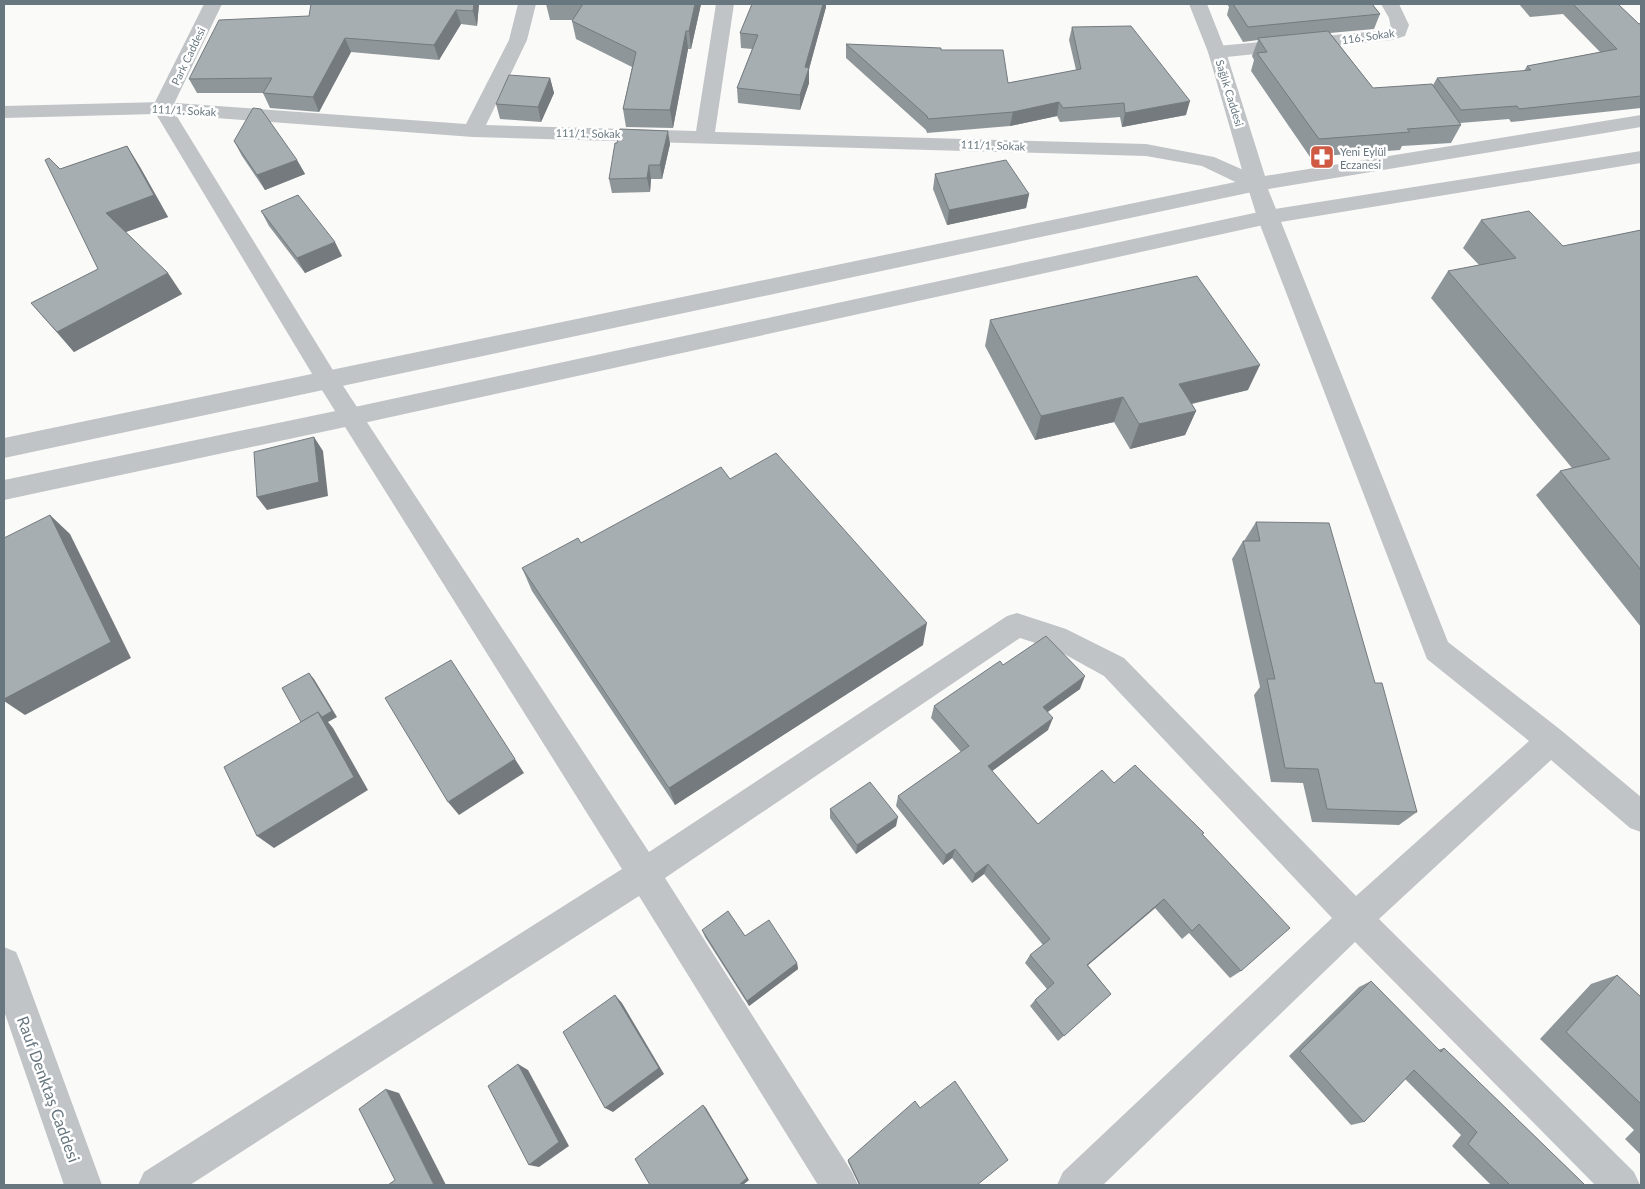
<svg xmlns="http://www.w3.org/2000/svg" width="1645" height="1189" viewBox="0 0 1645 1189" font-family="Lato,sans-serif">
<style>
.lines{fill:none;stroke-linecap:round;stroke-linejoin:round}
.minor{fill:#c0c4c7;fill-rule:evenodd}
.tertiary{fill:#c0c4c7;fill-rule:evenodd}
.wall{fill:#8f9699}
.shaded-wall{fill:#747a7d}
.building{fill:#a6aeb2;stroke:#747a7d}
.labels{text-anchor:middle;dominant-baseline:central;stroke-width:5;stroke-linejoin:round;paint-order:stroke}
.far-street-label{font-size:11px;fill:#68777f;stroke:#fff}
.far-poi-label{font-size:11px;fill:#68777f;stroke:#fff;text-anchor:start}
.near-street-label{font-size:16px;fill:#68777f;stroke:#fff}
</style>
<rect width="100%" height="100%" fill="#fafaf8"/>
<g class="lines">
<g class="minor">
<path d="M518,4H536L527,40L486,125L696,131L716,4H734L715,132L1146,144L1214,157L1264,179L1448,642L1562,731L1641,797V832L1630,828L1551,760L1379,919L1634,1172L1640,1185H1595L1355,942L1103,1185H1057L1063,1172L1332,918L1104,676L1057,650L1020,638L665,878L852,1172L858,1185H818L639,896L190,1185H138L144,1172L622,869L320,387L156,114L4,118V106L162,102L466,124L509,40ZM176,115L473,137L1146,156L1202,166L1248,188L1257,217L1427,659L1529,741L1356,896L1124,658L1066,629L1017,613L1007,616L649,852L336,375Z"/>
<polygon points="1381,4 1399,4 1409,25 1405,36 1392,40 1217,58 1210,56 1208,52 1210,48 1217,46 1389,30 1391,28 1389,18"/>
</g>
<g class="tertiary">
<polygon points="204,4 222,4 172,108 169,112 162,114 155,112 152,108"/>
<polygon points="1189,4 1207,4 1226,52 1265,176 1641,115 1641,127 1257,191 4,458 4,438 1245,180 1208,52"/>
<polygon points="1641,151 1641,163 1268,224 350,426 4,500 4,480 350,408 1268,210"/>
<polygon points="4,947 16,952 21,964 102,1185 64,1185 4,1011"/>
</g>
</g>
<g class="wall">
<polygon points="311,4 479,4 477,26 461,24 439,60 351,52 319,112 270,108 263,93 197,93 189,79 309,16"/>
<polygon points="546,4 701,4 691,49 688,49 673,128 626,127 623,109 632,67 576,39 572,21 573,20 550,20"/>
<polygon points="752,4 826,4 826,7 809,69 809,83 800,110 738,103 737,88 752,49 741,48 740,33"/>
<polygon points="1227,4 1372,4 1380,14 1374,29 1330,33 1373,88 1433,85 1437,78 1524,71 1527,66 1600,52 1563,14 1530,17 1519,4 1618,4 1639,24 1641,23 1641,108 1511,122 1509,119 1460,123 1461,125 1451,143 1402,146 1400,150 1310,157 1251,71 1254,60 1252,56 1258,40 1243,42 1227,15 1229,7"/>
<polygon points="1072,27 1186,115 1122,127 1120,117 1060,122 1057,116 1010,126 927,133 926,130 846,58 846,44 941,50 1008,83 1076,70 1069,40"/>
<polygon points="550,78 554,93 541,122 500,119 496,104"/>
<polygon points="234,141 297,160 305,174 265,190 242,156"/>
<polygon points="617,143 670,144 662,179 651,179 650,192 612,193 609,179"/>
<polygon points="127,146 140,167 168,217 126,232 182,294 74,352 31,303 98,269 60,169"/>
<polygon points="935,174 1029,194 1026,208 947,225 933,189"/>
<polygon points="261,211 342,256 305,273 269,226"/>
<polygon points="1481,220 1563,246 1641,230 1641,627 1536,495 1560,471 1572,468 1431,298 1448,271 1479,265 1463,248"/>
<polygon points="990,320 1248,390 1192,404 1196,411 1185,435 1130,449 1114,422 1035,440 985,346"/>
<polygon points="730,479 923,645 675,805 532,591 522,568"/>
<polygon points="1256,522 1375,683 1417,812 1399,825 1312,822 1303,783 1271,782 1254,695 1260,687 1232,559 1243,541 1244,541"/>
<polygon points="1003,665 1080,689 1047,712 1048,730 992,771 1038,824 1114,783 1202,834 1241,971 1230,978 1189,933 1182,939 1155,908 1088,965 1111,994 1058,1041 1030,1006 1035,1000 1047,989 1025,963 1030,955 1043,945 984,874 972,883 952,858 943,865 896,806 898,796 961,752 931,718 934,706"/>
<polygon points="830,809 896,826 856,854 830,818"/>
<polygon points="702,930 745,936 797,963 798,969 749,1006 705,937"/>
<polygon points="1617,975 1641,997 1641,1155 1625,1139 1634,1130 1540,1039 1591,984"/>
<polygon points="1371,981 1438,1050 1444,1048 1585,1185 1491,1185 1452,1146 1461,1135 1405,1079 1364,1122 1351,1125 1289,1056 1359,987"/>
<polygon points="920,1108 977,1185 859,1185 848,1162 848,1160"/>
</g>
<g class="shaded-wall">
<polygon points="474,4 479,4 477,26 473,11"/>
<polygon points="695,4 701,4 691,49 689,31"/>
<polygon points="823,4 826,4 826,7 809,69 809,83 800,110 800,95 805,67"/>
<polygon points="456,10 461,24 439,60 434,45"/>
<polygon points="686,31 688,49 673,128 670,110"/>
<polygon points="345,38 351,52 319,112 313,97"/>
<polygon points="550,78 554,93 541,122 538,107"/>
<polygon points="1190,101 1186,115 1122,127 1125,113"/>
<polygon points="1059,102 1057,116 1010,126 1013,112"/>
<polygon points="668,131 670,144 662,179 660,165"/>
<polygon points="127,146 140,167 168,217 120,234 106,213"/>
<polygon points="297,160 305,174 265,190 257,175"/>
<polygon points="649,165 651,179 650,192 647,178"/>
<polygon points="1029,194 1026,208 947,225 949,210"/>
<polygon points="335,242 342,256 305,273 297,258"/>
<polygon points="168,273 182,294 74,352 57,332"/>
<polygon points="1260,365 1248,390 1168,409 1179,384"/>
<polygon points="1123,397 1114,422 1035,440 1041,416"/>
<polygon points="1196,411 1185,435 1130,449 1139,424"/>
<polygon points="314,437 323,451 328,496 267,510 257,497"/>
<polygon points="50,515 70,534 131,658 25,715 4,701 4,699"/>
<polygon points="927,623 923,645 675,805 669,788"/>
<polygon points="309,673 314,679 337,717 328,722 333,728 368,790 274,848 257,836 318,712"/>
<polygon points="1085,676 1080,689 1038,719 1043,707"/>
<polygon points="1053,718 1048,730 984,777 988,766"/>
<polygon points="515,759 524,773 459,815 448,802"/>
<polygon points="898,817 896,826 856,854 857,845"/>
<polygon points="955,849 952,858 943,865 946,855"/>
<polygon points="988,864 984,874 972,883 975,874"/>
<polygon points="1164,899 1155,908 1080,972 1087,965"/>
<polygon points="797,963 798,969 749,1006 747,1001"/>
<polygon points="615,995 622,1003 664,1074 613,1112 605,1108"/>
<polygon points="518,1064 528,1070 569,1146 539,1167 529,1165"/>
<polygon points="386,1089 399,1093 446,1185 434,1185"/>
<polygon points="703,1105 706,1108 749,1180 743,1185 739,1185"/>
</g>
<g class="building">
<polygon points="311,4 474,4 473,11 456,10 434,45 345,38 313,97 263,93 272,78 189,79 219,20 309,16"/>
<polygon points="583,4 695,4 689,31 686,31 670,110 623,109 636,52 572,21"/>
<polygon points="752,4 823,4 805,67 809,68 800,95 737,88 758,35 740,33"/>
<polygon points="1233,4 1372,4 1380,14 1248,27"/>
<polygon points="1573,4 1618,4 1639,24 1641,23 1641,96 1519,109 1517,106 1461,110 1437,78 1531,70 1527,66 1617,49"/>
<polygon points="1131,26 1190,101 1125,113 1124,103 1063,108 1059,102 1013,112 928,119 927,116 846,44 941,48 941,50 1003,50 1008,83 1081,69 1072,27"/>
<polygon points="1328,31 1373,88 1432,84 1461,125 1407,129 1410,132 1319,139 1257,53 1267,52 1258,38"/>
<polygon points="509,75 550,78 538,107 496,104"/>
<polygon points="253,108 261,109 297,160 257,175 234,141"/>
<polygon points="620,129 668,131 660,165 649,165 647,178 609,179 615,143 617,143"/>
<polygon points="127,146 154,195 106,213 168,273 57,332 31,303 98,269 45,160 49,158 60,169"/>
<polygon points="1006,160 1029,194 949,210 935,174"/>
<polygon points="298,195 335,242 297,258 261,211"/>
<polygon points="1529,211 1563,246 1641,230 1641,570 1560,471 1610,459 1448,271 1516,258 1481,220"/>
<polygon points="1197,276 1260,365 1179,384 1196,411 1139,424 1123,397 1041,416 990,320"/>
<polygon points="314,437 319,482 257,497 254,452"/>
<polygon points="776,453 927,623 669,788 522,568 578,538 581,543 721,467 730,479"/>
<polygon points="50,515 111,642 4,699 4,538"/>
<polygon points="1256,522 1329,523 1375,683 1382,683 1417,812 1327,809 1318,769 1285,768 1267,679 1275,679 1243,541 1260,541"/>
<polygon points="1046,636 1085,676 1043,707 1053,718 988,766 1038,824 1102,770 1114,783 1135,765 1204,833 1202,834 1290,928 1241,971 1199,924 1192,931 1164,899 1087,965 1111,994 1064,1036 1035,1000 1054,983 1030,955 1050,939 988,864 975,874 955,849 946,855 898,796 969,746 934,706 1000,661 1003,665"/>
<polygon points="451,660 515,759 448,802 385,698"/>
<polygon points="309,673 332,711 322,717 318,712 301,722 282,688"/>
<polygon points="318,712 354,777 257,836 224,767"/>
<polygon points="870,782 898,817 857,845 830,809"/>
<polygon points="728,911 745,936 769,920 797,963 747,1001 702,930"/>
<polygon points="1617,975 1641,997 1641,1104 1566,1032"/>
<polygon points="1371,981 1441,1052 1444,1048 1585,1185 1510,1185 1468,1144 1477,1132 1414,1070 1364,1122 1300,1051"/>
<polygon points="615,995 659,1068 605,1108 563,1032"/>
<polygon points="518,1064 559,1142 529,1165 488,1086"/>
<polygon points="955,1081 1008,1160 977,1185 860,1185 848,1160 915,1101 920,1108"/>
<polygon points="386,1089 434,1185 388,1185 395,1180 359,1109"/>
<polygon points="703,1105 747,1178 739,1185 650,1185 635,1159"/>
</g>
<defs>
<symbol id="pharmacy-square" viewBox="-11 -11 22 22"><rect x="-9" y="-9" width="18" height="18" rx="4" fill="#ce5a43" stroke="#fff"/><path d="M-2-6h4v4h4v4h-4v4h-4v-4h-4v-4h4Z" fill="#fff"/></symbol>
</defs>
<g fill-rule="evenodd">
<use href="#pharmacy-square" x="1308" y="143" width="28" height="28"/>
</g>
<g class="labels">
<g class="far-street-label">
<text transform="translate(1368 36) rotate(-8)">116. Sokak</text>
<text transform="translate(188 56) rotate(-64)">Park Caddesi</text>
<text transform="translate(1230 93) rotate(73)">Sağlık Caddesi</text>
<text transform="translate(184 110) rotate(3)">111/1. Sokak</text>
<text transform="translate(588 133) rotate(1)">111/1. Sokak</text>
<text transform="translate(993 145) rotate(2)">111/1. Sokak</text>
</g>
<g class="far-poi-label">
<text x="1340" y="151">Yeni Eylül<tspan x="1340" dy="13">Eczanesi</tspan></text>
</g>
<g class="near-street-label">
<text transform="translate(49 1089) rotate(70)">Rauf Denktaş Caddesi</text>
</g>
</g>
<rect width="1645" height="1189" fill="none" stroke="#68777f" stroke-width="10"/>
</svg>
